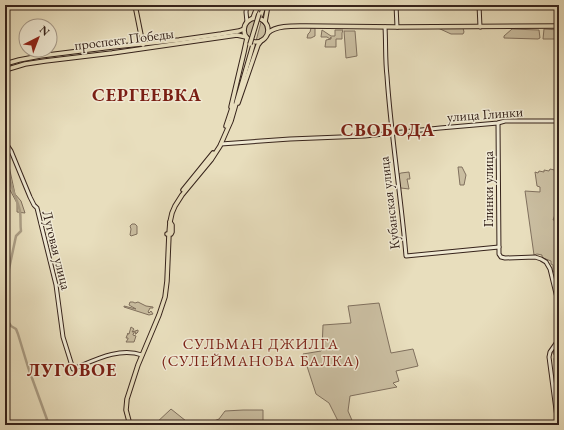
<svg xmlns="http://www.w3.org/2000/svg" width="564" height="430" viewBox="0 0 564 430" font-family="'EB Garamond',serif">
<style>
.green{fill:#cabea1;stroke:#80705e}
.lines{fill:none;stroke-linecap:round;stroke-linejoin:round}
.stream{stroke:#7c6d5b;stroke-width:1}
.river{stroke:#ab9e86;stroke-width:2.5}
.secondary-casing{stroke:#36231b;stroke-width:5}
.primary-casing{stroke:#36231b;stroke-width:5.5}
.secondary{stroke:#f0ead4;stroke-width:3}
.primary{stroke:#e8debd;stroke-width:3.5}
.primary-bridge-casing{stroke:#36231b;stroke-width:5.5;stroke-linecap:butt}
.primary-bridge{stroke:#e8debd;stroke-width:3.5}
.labels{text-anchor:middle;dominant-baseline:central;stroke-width:3;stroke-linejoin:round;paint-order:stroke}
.street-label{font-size:14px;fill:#36231b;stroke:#f0ead4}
.neighbourhood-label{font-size:15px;letter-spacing:1px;fill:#7a1f14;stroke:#f0ead4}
.district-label{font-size:18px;font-weight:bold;letter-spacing:1px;fill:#7a1f14;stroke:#f0ead4}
</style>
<rect width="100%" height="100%" fill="#e8debd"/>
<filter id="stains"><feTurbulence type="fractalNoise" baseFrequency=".005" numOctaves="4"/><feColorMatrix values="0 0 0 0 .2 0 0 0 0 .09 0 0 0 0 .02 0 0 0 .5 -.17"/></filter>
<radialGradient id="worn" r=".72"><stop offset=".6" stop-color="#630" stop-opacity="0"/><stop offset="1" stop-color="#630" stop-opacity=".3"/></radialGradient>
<g class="green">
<path d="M254,20H257L251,39L247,36C244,28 247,23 254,20Z"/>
<path d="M261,22L266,27C267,35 264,40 256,41Z"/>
<polygon points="311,28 315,28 315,36 311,38 307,38 308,34 310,32"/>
<polygon points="438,28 463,28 464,32 463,34 451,34"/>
<polygon points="512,29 539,30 540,38 538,39 504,38 504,36"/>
<polygon points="544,29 559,30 559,39 543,39"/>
<polygon points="322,30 331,36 335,36 335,30 343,30 342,33 342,39 336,39 336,47 325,47 326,40 331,39 331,37 330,39 327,37 321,37"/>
<polygon points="344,31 355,31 357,56 346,58"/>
<polygon points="5,159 9,166 15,194 21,201 25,213 17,212 17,203 10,190 9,190 5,182"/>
<polygon points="458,167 462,167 466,175 464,185 460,185"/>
<polygon points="550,169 559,171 559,204 553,220 554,220 559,207 559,290 555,276 555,274 553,271 553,265 551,264 551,261 543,258 542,257 542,255 537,254 534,255 525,191 540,192 540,187 537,186 535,172 538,173 539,171 544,172 544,170 549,171"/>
<polygon points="409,172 410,179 407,179 409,189 401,188 400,187 399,174 401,173"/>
<polygon points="132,224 135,224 137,226 137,234 131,236 130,235 131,229 130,226"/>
<polygon points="130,302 133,302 135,303 138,302 146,306 153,307 153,308 150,308 148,312 149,313 151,311 153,314 149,315 124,307 124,306 136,309 129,305"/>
<polygon points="379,303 391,353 413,349 418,366 396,371 399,381 393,383 397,387 350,396 348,411 354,425 340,425 329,403 316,394 303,354 321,351 322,349 323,325 351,323 348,306"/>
<polygon points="131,327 134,329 132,332 138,330 138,332 136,334 135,334 136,332 134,332 134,333 133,334 133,335 136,336 134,342 126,342 128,339 128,338 126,338 128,333 128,334 129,334"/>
<polygon points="559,344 559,387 557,385 554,359 555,356 554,354 553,354 554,350"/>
<polygon points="171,409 191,425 154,425"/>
<polygon points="243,410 263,410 263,425 204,425 219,419 225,411"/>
</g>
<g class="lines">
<polyline class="stream" points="399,243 399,244 400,245"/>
<path class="river" d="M5,161C8,168 8,173 10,180C12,190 18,202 20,211C21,217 20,224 21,231L16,236L9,269L7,320L11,326L16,329L18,334L28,367L49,425"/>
<defs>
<g id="secondary">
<polyline points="396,5 397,27"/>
<polyline points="479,5 480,27"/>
<polyline points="247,22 246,12 247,5"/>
<path d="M385,27C386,43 385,60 387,76C391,136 401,196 406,256L499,247"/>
<polyline points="498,123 499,254 501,257 505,258 535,257 541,259 546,262 550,269 559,306"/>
<path d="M5,142L11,151L30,197L34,205L37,208L56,285L63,337L73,369C95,360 119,347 142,355"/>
<polyline points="221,144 290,139 365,136 440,128 498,123 505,121 559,121"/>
<polyline points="558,425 549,357 550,352 559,339"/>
</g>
<g id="primary">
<polyline points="135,5 143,45"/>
<polyline points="261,15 264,5"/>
<polyline points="253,18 258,5"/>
<circle cx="256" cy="30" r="12"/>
<polyline points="265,22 268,5"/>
<path d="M268,33C276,25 295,26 306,26L397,27L559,26"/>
<polyline points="5,64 19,60 40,56 112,47 179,40 221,34 239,31 244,29"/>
<polyline points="5,70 25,64 45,61 112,53 237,35 246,37"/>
<polyline points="238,103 258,45 261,41"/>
<polyline points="231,107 244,52 247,38"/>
<polyline points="226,126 233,105"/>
<polyline points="183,190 213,153"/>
<polyline points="167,234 171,234 172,232 172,225 170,222"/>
<polyline points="130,425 126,410 127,399 138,365 159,315 165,297 167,281 169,234 170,222 172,213 175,206 182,195 211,160 220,146 231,121 253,45"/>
</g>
</defs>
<use href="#secondary" class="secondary-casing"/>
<use href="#primary" class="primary-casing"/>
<use href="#secondary" class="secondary"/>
<use href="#primary" class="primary"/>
<defs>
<polyline id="primary-bridge" points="250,44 259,14"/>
</defs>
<use href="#primary-bridge" class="primary-bridge-casing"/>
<use href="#primary-bridge" class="primary-bridge"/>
</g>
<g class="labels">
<g class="street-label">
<text transform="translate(124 39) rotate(-7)">проспект Победы</text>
<text transform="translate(485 114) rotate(-4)">улица Глинки</text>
<text transform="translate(488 189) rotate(-90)">Глинки улица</text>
<text transform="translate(389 203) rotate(-97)">Кубанская улица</text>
<text transform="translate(57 250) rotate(76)">Луговая улица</text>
</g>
<g class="neighbourhood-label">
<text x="261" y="343">СУЛЬМАН ДЖИЛГА<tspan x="261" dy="17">(СУЛЕЙМАНОВА БАЛКА)</tspan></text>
</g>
<g class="district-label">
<text x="147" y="94">СЕРГЕЕВКА</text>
<text x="388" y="129">СВОБОДА</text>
<text x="72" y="369">ЛУГОВОЕ</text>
</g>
</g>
<rect width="564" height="430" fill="none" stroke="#e8debd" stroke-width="20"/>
<rect x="6" y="6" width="552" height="418" fill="none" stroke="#36231b" stroke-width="2"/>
<rect x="10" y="10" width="544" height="410" fill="none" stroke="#36231b"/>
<g transform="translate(38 38) rotate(42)"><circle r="19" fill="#f0ead4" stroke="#a69a8a"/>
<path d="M0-3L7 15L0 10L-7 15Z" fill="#8f2418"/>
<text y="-6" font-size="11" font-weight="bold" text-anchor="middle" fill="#36231b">N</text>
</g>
<rect width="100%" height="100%" filter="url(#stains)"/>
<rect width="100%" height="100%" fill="url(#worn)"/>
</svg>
